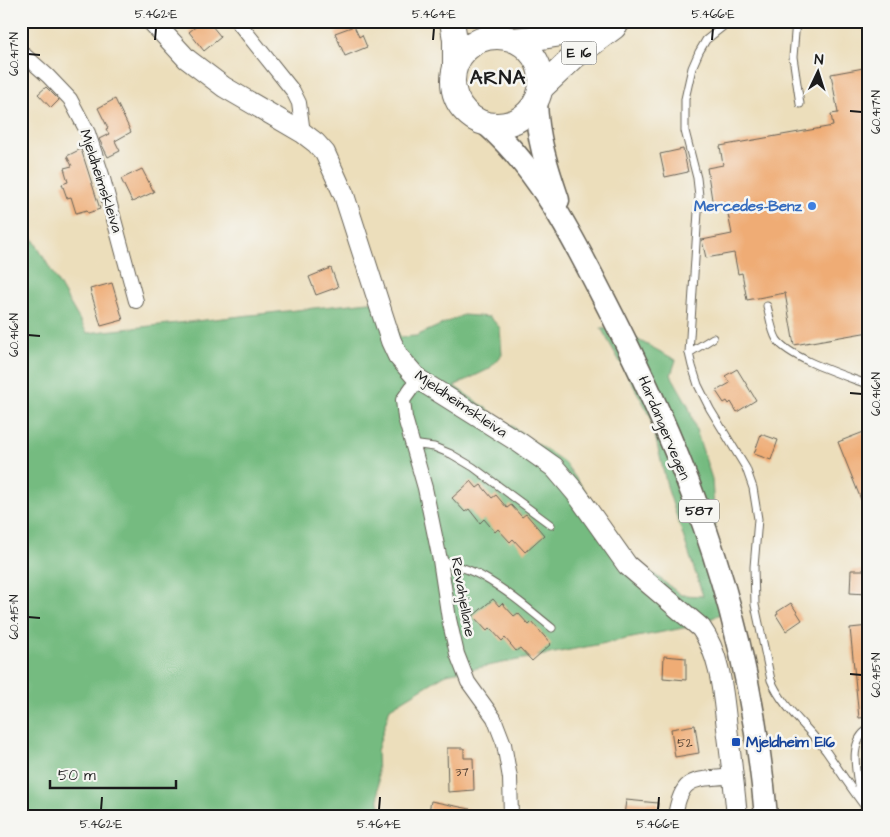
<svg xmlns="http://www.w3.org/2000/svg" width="890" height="837" viewBox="0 0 890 837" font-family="'Architects Daughter',sans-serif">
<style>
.forest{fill:#74bb80;stroke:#486c4e}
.building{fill:#efac75}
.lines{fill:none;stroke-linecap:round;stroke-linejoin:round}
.service-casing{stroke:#656054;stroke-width:9}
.minor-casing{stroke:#656054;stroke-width:16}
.secondary-casing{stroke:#656054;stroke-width:22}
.primary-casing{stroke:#656054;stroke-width:25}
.trunk-casing{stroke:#656054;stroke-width:26}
.service{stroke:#fff;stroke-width:7}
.minor{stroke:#fff;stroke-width:14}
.secondary{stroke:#fff;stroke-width:20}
.primary{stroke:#fff;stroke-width:22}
.trunk{stroke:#fff;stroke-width:24}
.ticks{fill:none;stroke:#1c1c1c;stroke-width:2}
.shop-dot{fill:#3f7fe0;stroke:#f6f6f2;stroke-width:2}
.transit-dot{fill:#1a4fb4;stroke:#f6f6f2;stroke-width:2}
.labels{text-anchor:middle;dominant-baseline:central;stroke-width:5;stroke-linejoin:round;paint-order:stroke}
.number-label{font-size:12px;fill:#514032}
.shield{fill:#f6f6f2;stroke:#5d5d5c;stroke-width:1}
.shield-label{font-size:14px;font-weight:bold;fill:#1c1c1c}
.street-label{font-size:15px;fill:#1c1c1c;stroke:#f6f6f2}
.shop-label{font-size:15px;font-weight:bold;fill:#366cbe;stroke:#f6f6f2;text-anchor:end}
.transit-label{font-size:15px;font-weight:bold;fill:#164399;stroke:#f6f6f2;text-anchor:start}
.district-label{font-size:20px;font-weight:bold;letter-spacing:1px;fill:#1c1c1c;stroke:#f6f6f2}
.neatline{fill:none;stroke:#1c1c1c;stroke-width:2}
.ticks-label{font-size:12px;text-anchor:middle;fill:#1c1c1c}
</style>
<rect width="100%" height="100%" fill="#f6f6f2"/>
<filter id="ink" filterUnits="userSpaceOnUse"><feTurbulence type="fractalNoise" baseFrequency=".02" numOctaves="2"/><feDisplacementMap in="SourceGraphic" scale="10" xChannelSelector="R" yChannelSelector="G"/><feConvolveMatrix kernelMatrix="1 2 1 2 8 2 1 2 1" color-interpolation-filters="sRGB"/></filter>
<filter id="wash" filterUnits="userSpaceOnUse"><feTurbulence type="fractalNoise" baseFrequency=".0096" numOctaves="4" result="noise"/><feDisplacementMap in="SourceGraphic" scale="20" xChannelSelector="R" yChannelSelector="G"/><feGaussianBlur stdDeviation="1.12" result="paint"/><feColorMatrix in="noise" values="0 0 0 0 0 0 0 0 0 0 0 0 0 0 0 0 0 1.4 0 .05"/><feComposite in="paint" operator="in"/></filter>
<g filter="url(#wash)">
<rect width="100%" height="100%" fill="#ecdebb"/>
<polygon class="forest" points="21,218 87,333 387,300 400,337 416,336 463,315 490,317 500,328 502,355 489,369 454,386 564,462 637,561 681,595 703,596 668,490 650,415 601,328 625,333 676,360 671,375 688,405 712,479 716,542 732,608 699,625 446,674 390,708 377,751 379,804 388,816 21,816"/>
<g id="blocks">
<g class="building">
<polygon points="203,21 208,21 221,37 204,51 189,32"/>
<polygon points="354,26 359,37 362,35 367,47 345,56 335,33"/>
<polygon points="869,67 869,332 794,345 785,293 747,300 742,273 738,274 734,253 706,258 702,240 732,234 726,204 713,206 707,168 723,165 720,146 833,126 831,114 838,113 831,74"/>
<polygon points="46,87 59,100 51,108 38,94"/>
<polygon points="115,99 131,132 115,141 120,151 108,157 99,139 109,134 106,129 108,128 98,108"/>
<polygon points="81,149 100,209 88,213 87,210 76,213 71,197 67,198 62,184 68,182 64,168 72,166 67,156"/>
<polygon points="683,149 688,172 665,177 660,154"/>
<polygon points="142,169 154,192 132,202 121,179"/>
<polygon points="331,268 338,287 316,295 309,277"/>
<polygon points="112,283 123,320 101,326 90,289"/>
<polygon points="737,369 756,400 737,412 731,402 729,404 727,401 724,403 716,391 730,383 725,376"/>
<polygon points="869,430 869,517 868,517 838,442"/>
<polygon points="761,434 778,440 771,460 754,454"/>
<polygon points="471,481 477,488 481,485 492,498 496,495 507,508 511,505 522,517 526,514 544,535 525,552 513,539 510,542 498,529 495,532 484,519 480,523 469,509 465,512 452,498"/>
<polygon points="851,570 867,570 866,594 850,593"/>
<polygon points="493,599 499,606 502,603 514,616 518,613 529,625 532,622 551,644 532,661 520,648 516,651 505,638 502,641 490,628 487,631 473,616"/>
<polygon points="791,603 802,620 786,631 776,615 778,614 777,612"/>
<polygon points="869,626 869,717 859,718 850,628"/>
<polygon points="664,656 686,658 686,680 663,678"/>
<polygon points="695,725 699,753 675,757 671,729"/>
<polygon points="447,748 464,748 464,758 473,758 474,790 448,792"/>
<polygon points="626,800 658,803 657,816 624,816"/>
<polygon points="431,801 470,809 470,816 428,816"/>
</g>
</g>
</g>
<g filter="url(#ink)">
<use href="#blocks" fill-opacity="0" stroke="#656054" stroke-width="1"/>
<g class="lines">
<defs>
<g id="service">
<path d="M730,21L706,40L699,52L692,68L685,99V131L697,178L699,196L689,353L692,366L698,385L710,409L746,468L753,488L758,519L754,567L755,605L771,680C782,707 808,727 826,751C840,771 853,792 869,812"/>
<polyline points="796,21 793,57 800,104"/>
<path d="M767,306C770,317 771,330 777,340C791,359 846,376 869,385"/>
<polyline points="689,353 713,338"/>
<polyline points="412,444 434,447 451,454 473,467 551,525"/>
<path d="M440,560C455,565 470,569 483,577C508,591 530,610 552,628"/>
<path d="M860,799C858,777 846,742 869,729"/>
</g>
<g id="minor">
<polyline points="237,21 293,91 299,103 303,133"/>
<polyline points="21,52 48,76 70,99 88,133 102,175 136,301"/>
<polyline points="418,379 403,400 405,418 425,488 440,560 449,619 457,654 468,682 494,718 504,744 510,778 511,816"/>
<path d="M675,816C682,773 696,781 733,776"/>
</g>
<path id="secondary" d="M152,21L187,59L224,87L303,133L316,143L325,153L344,195L391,341L398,356L418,379L520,443L554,467L576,493L627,565L701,628C721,656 723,695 727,728C731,757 734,786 737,816"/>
<g id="primary">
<path d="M536,102C537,137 547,168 558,200"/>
<path d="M485,123C539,170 572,236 604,299C655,398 701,501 730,609C748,676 760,747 766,816"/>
</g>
<g id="trunk">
<polyline points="452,21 455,40 455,66"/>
<circle cx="497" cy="81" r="44"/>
<path d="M514,40C550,37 584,31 619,21"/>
<polyline points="541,88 575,56 614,27"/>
</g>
</defs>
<use href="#service" class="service-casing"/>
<use href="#minor" class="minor-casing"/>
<use href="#secondary" class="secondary-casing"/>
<use href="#primary" class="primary-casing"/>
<use href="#trunk" class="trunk-casing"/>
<use href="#service" class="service"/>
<use href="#minor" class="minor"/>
<use href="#secondary" class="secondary"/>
<use href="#primary" class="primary"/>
<use href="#trunk" class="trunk"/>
</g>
</g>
<path class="ticks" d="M155,40L156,28M433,40L434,28M712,40L713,28M28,54L40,55M850,111L862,112M28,335L40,336M850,393L862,394M28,617L40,618M850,674L862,675M101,810L102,797M379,810L380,797M658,810L659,797"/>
<circle class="shop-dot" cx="812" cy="206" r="5"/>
<rect class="transit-dot" x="731" y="737" width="10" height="10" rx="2.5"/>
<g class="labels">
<g class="number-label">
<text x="685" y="743">52</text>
<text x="462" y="772">37</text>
</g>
<g class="shield">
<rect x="561.5" y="41.5" width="35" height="23" rx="4"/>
<rect x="679" y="499.5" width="40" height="23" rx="4"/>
</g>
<g class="shield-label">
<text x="579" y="53">E 16</text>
<text x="699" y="511">587</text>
</g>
<g class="street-label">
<text transform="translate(101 181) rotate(72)">Mjeldheimskleiva</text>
<text transform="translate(461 404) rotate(34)">Mjeldheimskleiva</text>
<text transform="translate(664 428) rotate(67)">Hardangervegen</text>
<text transform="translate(463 597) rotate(80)">Revahjellane</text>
</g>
<g class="shop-label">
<text x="802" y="206">Mercedes-Benz</text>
</g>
<g class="transit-label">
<text x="746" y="742">Mjeldheim E16</text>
</g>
<g class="district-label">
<text x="498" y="78">ARNA</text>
</g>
</g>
<rect width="890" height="837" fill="none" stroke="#f6f6f2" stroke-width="55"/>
<g transform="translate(818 72) rotate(4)" stroke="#f6f6f2" stroke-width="4" paint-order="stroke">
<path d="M0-4L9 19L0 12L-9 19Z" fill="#1c1c1c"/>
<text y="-8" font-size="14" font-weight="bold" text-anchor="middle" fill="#1c1c1c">N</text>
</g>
<path d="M50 780v8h126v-8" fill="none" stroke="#1c1c1c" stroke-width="2.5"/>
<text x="58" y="780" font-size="15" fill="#1c1c1c" stroke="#f6f6f2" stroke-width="4" paint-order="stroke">50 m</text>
<rect x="28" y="28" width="834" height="782" class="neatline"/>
<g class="ticks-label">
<text x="156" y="18">5.462°E</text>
<text x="434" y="18">5.464°E</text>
<text x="713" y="18">5.466°E</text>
<text transform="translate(14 54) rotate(-90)" y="4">60.417°N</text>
<text transform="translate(876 112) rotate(-90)" y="4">60.417°N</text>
<text transform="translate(14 335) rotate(-90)" y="4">60.416°N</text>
<text transform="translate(876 394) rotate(-90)" y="4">60.416°N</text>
<text transform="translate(14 617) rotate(-90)" y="4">60.415°N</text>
<text transform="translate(876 675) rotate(-90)" y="4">60.415°N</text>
<text x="101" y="828">5.462°E</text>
<text x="379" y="828">5.464°E</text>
<text x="658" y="828">5.466°E</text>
</g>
</svg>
